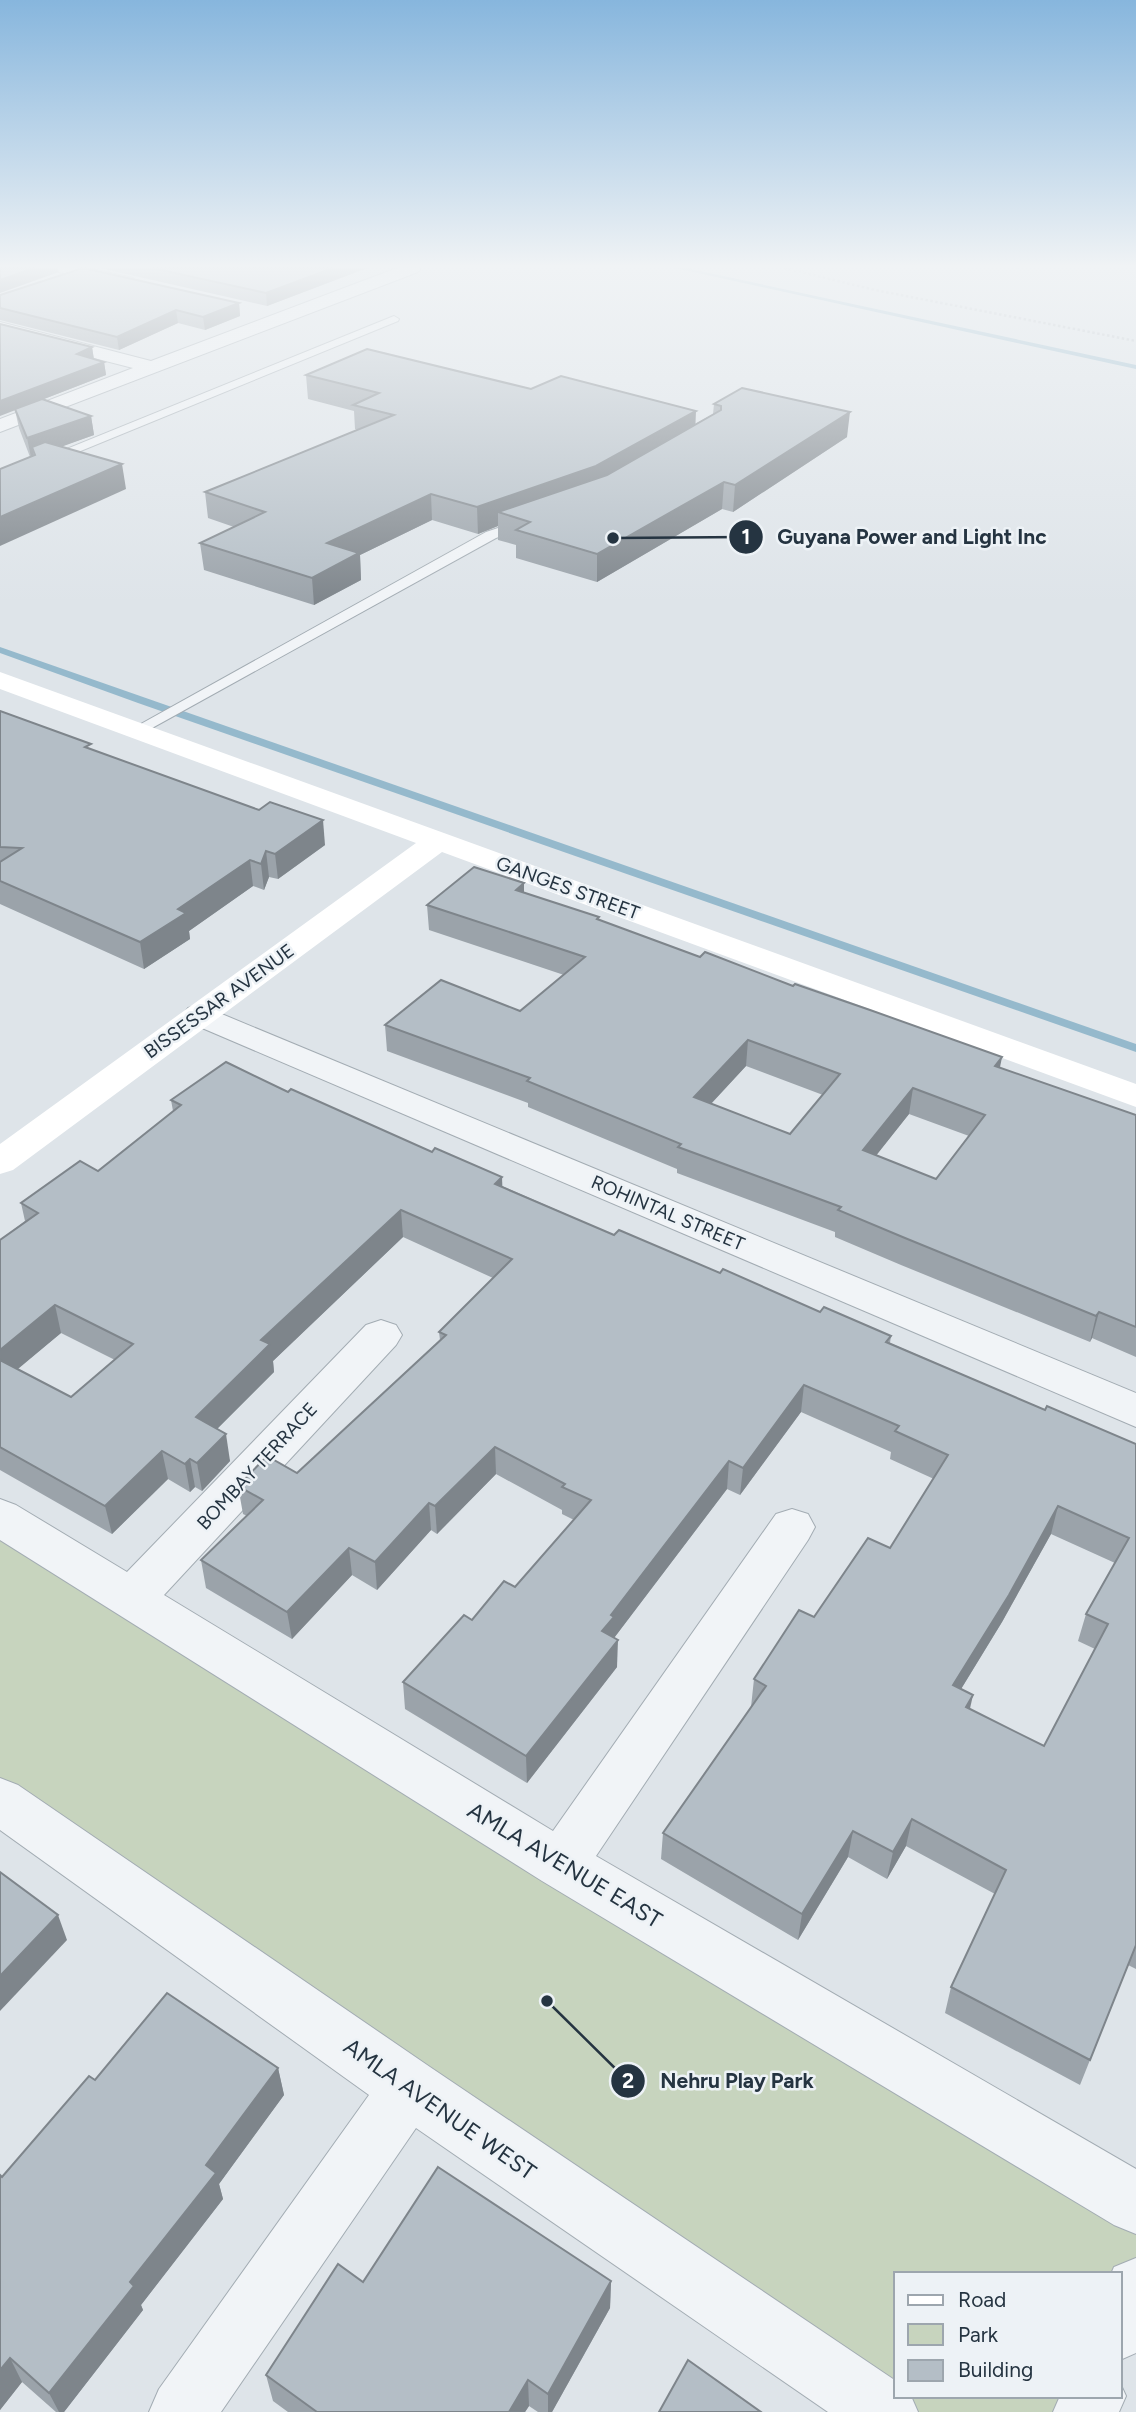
<svg xmlns="http://www.w3.org/2000/svg" width="1136" height="2412" viewBox="0 0 1136 2412" font-family="Figtree,sans-serif">
<style>
.green{fill:#c7d4be}
.lines{fill:none;stroke-linecap:round;stroke-linejoin:round}
.stream{fill:#95b9cc;fill-rule:evenodd}
.lane-casing{stroke:#a3acb3;stroke-width:2}
.street-casing{stroke:#a3acb3;stroke-width:2}
.path{stroke:#bcc2c8;stroke-width:2.5;stroke-dasharray:2.5 2.5;stroke-linecap:butt}
.lane{fill:#f1f4f7;fill-rule:evenodd}
.street{fill:#f1f4f7;fill-rule:evenodd}
.secondary{fill:#fff;fill-rule:evenodd}
.wall{fill:#9ba3aa;fill-rule:evenodd}
.shaded-wall{fill:#7e858b}
.building{fill:#b4bec6;stroke:#7e858b;stroke-width:2;fill-rule:evenodd}
.labels{text-anchor:middle;dominant-baseline:central;stroke-width:5;stroke-linejoin:round;paint-order:stroke}
.street-label{font-size:19px;fill:#253441;stroke:#edf2f6}
.near-street-label{font-size:23px;fill:#253441;stroke:#edf2f6}
.leader{fill:none;stroke:#253441;stroke-width:2.5}
.callout-dot{fill:#253441;stroke:#edf2f6;stroke-width:2.5}
.mark-label{font-size:21px;text-anchor:middle;font-weight:bold;fill:#fff}
.callout-label{font-size:21px;text-anchor:middle;font-weight:bold;fill:#253441;stroke:#edf2f6;stroke-width:5;stroke-linejoin:round;paint-order:stroke}
</style>
<rect width="100%" height="100%" fill="#dee4e9"/>
<polygon class="green" points="0,1517 1136,2203 1136,2289 1120,2274 896,2274 896,2396 1093,2396 1086,2412 887,2412 0,1800"/>
<g class="lines">
<g class="stream">
<polygon points="675,268 686,268 1136,365 1136,369"/>
<polygon points="0,647 1136,1044 1136,1052 138,703 0,653"/>
</g>
<defs>
<g id="lane">
<polygon points="394,316 399,319 398,321 0,484 0,476"/>
<polygon points="525,519 531,523 529,526 496,538 143,733 138,735 130,730 486,532"/>
</g>
<g id="street">
<polygon points="56,268 87,268 133,278 136,282 127,287 59,272"/>
<polygon points="397,268 421,268 418,272 0,432 0,419 133,368 0,334 0,322 151,361"/>
<polygon points="200,1005 1136,1393 1136,1427 188,1022 183,1015 188,1008"/>
<polygon points="381,1320 396,1325 402,1335 396,1345 164,1595 553,1831 776,1514 792,1509 808,1514 815,1527 808,1540 596,1856 1136,2169 1136,2234 1114,2225 542,1881 0,1540 0,1499 16,1505 127,1572 366,1325"/>
<polygon points="0,1778 18,1785 430,2067 896,2381 896,2396 911,2396 918,2412 828,2412 416,2128 221,2412 149,2412 159,2389 369,2095 0,1830"/>
<polygon points="1136,2258 1136,2353 1120,2360 1120,2274 1111,2274 1114,2267"/>
<polygon points="1120,2383 1126,2396 1119,2412 1053,2412 1060,2396 1120,2396"/>
</g>
</defs>
<use href="#lane" class="lane-casing"/>
<use href="#street" class="street-casing"/>
<polyline class="path" points="784,268 875,290 1136,341"/>
<use href="#lane" class="lane"/>
<use href="#street" class="street"/>
<polygon class="secondary" points="0,672 1136,1084 1136,1107 442,852 13,1170 0,1174 0,1144 416,843 0,689"/>
</g>
<g class="wall">
<polygon points="104,268 367,268 267,306 104,269"/>
<polygon points="0,295 239,303 240,316 205,330 178,323 119,350 0,320"/>
<polygon points="92,347 94,359 104,362 106,375 44,399 91,416 94,435 62,446 126,489 30,457 19,428 15,410"/>
<polygon points="306,375 531,389 695,424 713,414 714,404 847,437 733,512 722,509 597,582 516,558 516,545 498,540 498,526 478,534 432,520 360,555 361,580 314,605 204,570 200,543 234,527 208,518 205,492 358,430 355,429 354,411 308,399"/>
<polygon points="0,711 92,750 325,845 278,879 269,877 264,890 253,886 189,931 190,939 144,969 0,904"/>
<path d="M524,883V893L1000,1068L1136,1115V1357L1092,1338L1090,1342L901,1265L835,1237V1232L677,1173V1169L528,1107V1103L387,1051L385,1025L520,1011L564,975L429,930L427,905ZM746,1066L823,1095L790,1134L711,1104ZM909,1114L969,1136L936,1179L876,1155Z"/>
<path d="M288,1092L614,1235L720,1273L820,1312L891,1336L890,1343L1045,1410L1136,1444V1969L1128,1965L1080,2085L945,2013L951,1987L995,1894L906,1846L887,1879L848,1857L798,1940L661,1859L663,1833L751,1707L754,1679L814,1617L890,1548L934,1479L890,1459L891,1452L801,1412L740,1495L727,1489L614,1638L617,1667L527,1783L405,1709L403,1682L472,1620L515,1587L574,1520L562,1514V1510L496,1474L437,1534L431,1530L377,1590L352,1575L292,1639L206,1588L201,1560L247,1516L243,1514L238,1486L297,1473L440,1340L439,1332L493,1278L403,1237L273,1361L274,1372L217,1429L230,1461L202,1491L195,1487L190,1492L168,1479L112,1534L0,1470V1240L25,1221L21,1203L98,1171L173,1111L171,1100ZM61,1333L115,1360L71,1397L17,1369ZM1051,1534L1115,1563L1086,1614L1078,1641L1095,1649L1044,1746L970,1709L961,1689L1002,1622Z"/>
<polygon points="278,2068 284,2095 219,2184 223,2199 141,2305 143,2310 64,2412 56,2412 22,2382 0,2410 0,2175 2,2177 95,2080"/>
<polygon points="611,2281 610,2308 552,2412 538,2412 529,2406 525,2412 288,2412 273,2401 266,2375"/>
</g>
<g class="shaded-wall">
<polygon points="34,268 58,268 59,272 0,293 0,280"/>
<polygon points="333,268 367,268 267,306 266,293"/>
<polygon points="239,303 240,316 205,330 203,317"/>
<polygon points="176,310 178,323 119,350 117,337"/>
<polygon points="92,347 94,361 77,354"/>
<polygon points="104,362 106,375 0,416 0,401"/>
<polygon points="696,411 695,435 596,492 498,512 498,526 478,534 477,507"/>
<polygon points="850,412 847,437 733,512 735,485"/>
<polygon points="91,416 94,435 36,456 32,447 34,456 31,457 27,438"/>
<polygon points="122,464 126,489 0,546 0,517"/>
<polygon points="724,482 722,509 597,582 597,554"/>
<polygon points="431,494 432,520 360,555 361,580 314,605 312,578 327,543"/>
<polygon points="323,820 325,845 278,879 275,854"/>
<polygon points="266,851 269,877 264,890 261,864"/>
<polygon points="250,860 253,886 189,931 190,939 144,969 140,942 178,909"/>
<polygon points="524,883 524,908 516,890"/>
<polygon points="748,1040 746,1066 693,1123 694,1097"/>
<polygon points="1002,1057 997,1083 995,1066"/>
<polygon points="913,1088 909,1114 860,1176 863,1150"/>
<polygon points="502,1177 503,1204 495,1184"/>
<polygon points="401,1210 403,1237 273,1361 274,1372 201,1445 196,1417 261,1340"/>
<polygon points="55,1305 61,1333 0,1384 0,1350"/>
<polygon points="1099,1312 1092,1338 1090,1342 1096,1316"/>
<polygon points="804,1385 801,1412 740,1495 743,1468"/>
<polygon points="226,1434 230,1461 202,1491 197,1463"/>
<polygon points="495,1447 496,1474 437,1534 435,1506"/>
<polygon points="162,1451 168,1479 112,1534 105,1506"/>
<polygon points="190,1459 195,1487 190,1492 185,1464"/>
<polygon points="729,1461 727,1489 614,1638 602,1631 611,1615"/>
<polygon points="429,1503 431,1530 377,1590 375,1562"/>
<polygon points="1058,1506 1051,1534 1002,1622 947,1712 953,1685"/>
<polygon points="349,1548 352,1575 292,1639 287,1612"/>
<polygon points="618,1640 617,1667 527,1783 526,1756"/>
<polygon points="973,1695 967,1722 966,1707"/>
<polygon points="912,1819 906,1846 887,1879 893,1852"/>
<polygon points="853,1831 848,1857 798,1940 802,1914"/>
<polygon points="58,1915 67,1940 0,2011 0,1976"/>
<polygon points="278,2068 284,2095 219,2184 223,2199 141,2305 143,2310 64,2412 59,2412 49,2393 130,2282 206,2165"/>
<polygon points="611,2281 610,2308 552,2412 548,2412 548,2394"/>
<polygon points="10,2358 22,2382 0,2410 0,2370"/>
<polygon points="528,2380 529,2406 525,2412 509,2412"/>
</g>
<g class="building">
<polygon points="0,268 34,268 0,280"/>
<polygon points="83,268 239,303 203,317 176,310 117,337 0,308 0,295"/>
<polygon points="152,268 333,268 266,293"/>
<polygon points="0,324 92,347 77,354 104,362 0,401"/>
<polygon points="367,349 531,389 561,376 696,411 596,466 477,507 431,494 327,543 359,553 312,578 200,543 265,512 205,492 394,415 353,405 379,393 306,375"/>
<polygon points="742,388 850,412 735,485 724,482 597,554 516,530 530,522 498,512 607,475 721,410 721,406 714,404"/>
<polygon points="42,399 91,416 27,438 15,409"/>
<polygon points="45,442 122,464 0,517 0,469 35,455 32,447"/>
<polygon points="0,711 91,744 85,747 259,810 270,802 323,820 275,854 266,851 261,864 250,860 178,909 186,913 140,942 0,881 0,862 22,848 0,847"/>
<path d="M474,867L524,883L516,890L599,917L597,919L700,957L705,952L793,986L795,984L870,1010L1002,1057L995,1066L1136,1115V1327L1099,1312L1096,1316L905,1238L838,1210L841,1207L678,1147L681,1144L527,1081L530,1078L385,1025L441,980L520,1011L585,957L427,905ZM748,1040L840,1074L790,1134L694,1097ZM913,1088L985,1115L936,1179L863,1150Z"/>
<path d="M226,1062L288,1092L291,1089L432,1152L435,1148L502,1177L495,1184L614,1235L619,1230L720,1273L723,1269L820,1312L824,1307L891,1336L886,1342L1045,1410L1047,1406L1136,1444V1945L1090,2060L951,1987L1006,1870L912,1819L893,1852L853,1831L802,1914L663,1833L766,1686L754,1679L799,1610L814,1617L868,1538L890,1548L948,1455L895,1431L899,1426L804,1385L743,1468L729,1461L611,1615L614,1617L602,1631L618,1640L526,1756L403,1682L464,1615L472,1620L504,1581L515,1587L591,1500L562,1487L565,1484L495,1447L435,1506L429,1503L375,1562L349,1548L287,1612L201,1560L263,1500L238,1486L267,1456L297,1473L446,1335L439,1332L512,1259L401,1210L261,1340L270,1344L196,1417L226,1434L197,1463L190,1459L185,1464L162,1451L105,1506L0,1447V1360L71,1397L133,1344L55,1305L0,1350V1240L38,1213L21,1203L80,1161L98,1171L181,1105L171,1100ZM1058,1506L1129,1538L1086,1614L1108,1624L1044,1746L966,1707L973,1695L953,1685L1009,1595Z"/>
<polygon points="0,1872 58,1915 0,1976"/>
<polygon points="167,1993 278,2068 206,2165 216,2173 130,2282 134,2286 49,2393 10,2358 0,2370 0,2175 2,2177 89,2076 95,2080"/>
<polygon points="438,2167 611,2281 548,2394 528,2380 509,2412 317,2412 266,2375 338,2264 363,2282"/>
<polygon points="688,2360 761,2412 659,2412"/>
</g>
<linearGradient id="sky" x2="0" y2="1"><stop stop-color="#87b6dd"/><stop offset="0.44" stop-color="#f0f3f5"/><stop offset="1" stop-color="#f0f3f5" stop-opacity="0"/></linearGradient>
<rect width="1136" height="605" fill="url(#sky)"/>
<g class="labels">
<g class="street-label">
<text transform="translate(568 888) rotate(20)">GANGES STREET</text>
<text transform="translate(219 1001) rotate(-36)">BISSESSAR AVENUE</text>
<text transform="translate(668 1213) rotate(23)">ROHINTAL STREET</text>
<text transform="translate(257 1466) rotate(-47)">BOMBAY TERRACE</text>
</g>
<g class="near-street-label">
<text transform="translate(565 1865) rotate(31)">AMLA AVENUE EAST</text>
<text transform="translate(440 2109) rotate(35)">AMLA AVENUE WEST</text>
</g>
</g>
<path class="leader" d="M613 538L746 537M547 2001L628 2081"/>
<g class="callout-dot">
<circle cx="613" cy="538" r="7"/>
<circle cx="547" cy="2001" r="7"/>
<circle cx="746" cy="537" r="18"/>
<circle cx="628" cy="2081" r="18"/>
</g>
<g class="mark-label">
<text x="746" y="544">1</text>
<text x="628" y="2088">2</text>
</g>
<g class="callout-label">
<text x="912" y="544">Guyana Power and Light Inc</text>
<text x="737" y="2088">Nehru Play Park</text>
</g>
<rect x="894" y="2272" width="228" height="126" fill="#edf2f6" stroke="#9da6ae" stroke-width="2"/>
<rect x="908" y="2295" width="35" height="10" fill="#ffffff" stroke="#9da6ae" stroke-width="2"/>
<text x="958" y="2307" font-size="21" fill="#253441">Road</text>
<rect x="908" y="2324" width="35" height="21" fill="#c7d4be" stroke="#9da6ae" stroke-width="2"/>
<text x="958" y="2342" font-size="21" fill="#253441">Park</text>
<rect x="908" y="2360" width="35" height="21" fill="#b4bec6" stroke="#9da6ae" stroke-width="2"/>
<text x="958" y="2377" font-size="21" fill="#253441">Building</text>
</svg>
